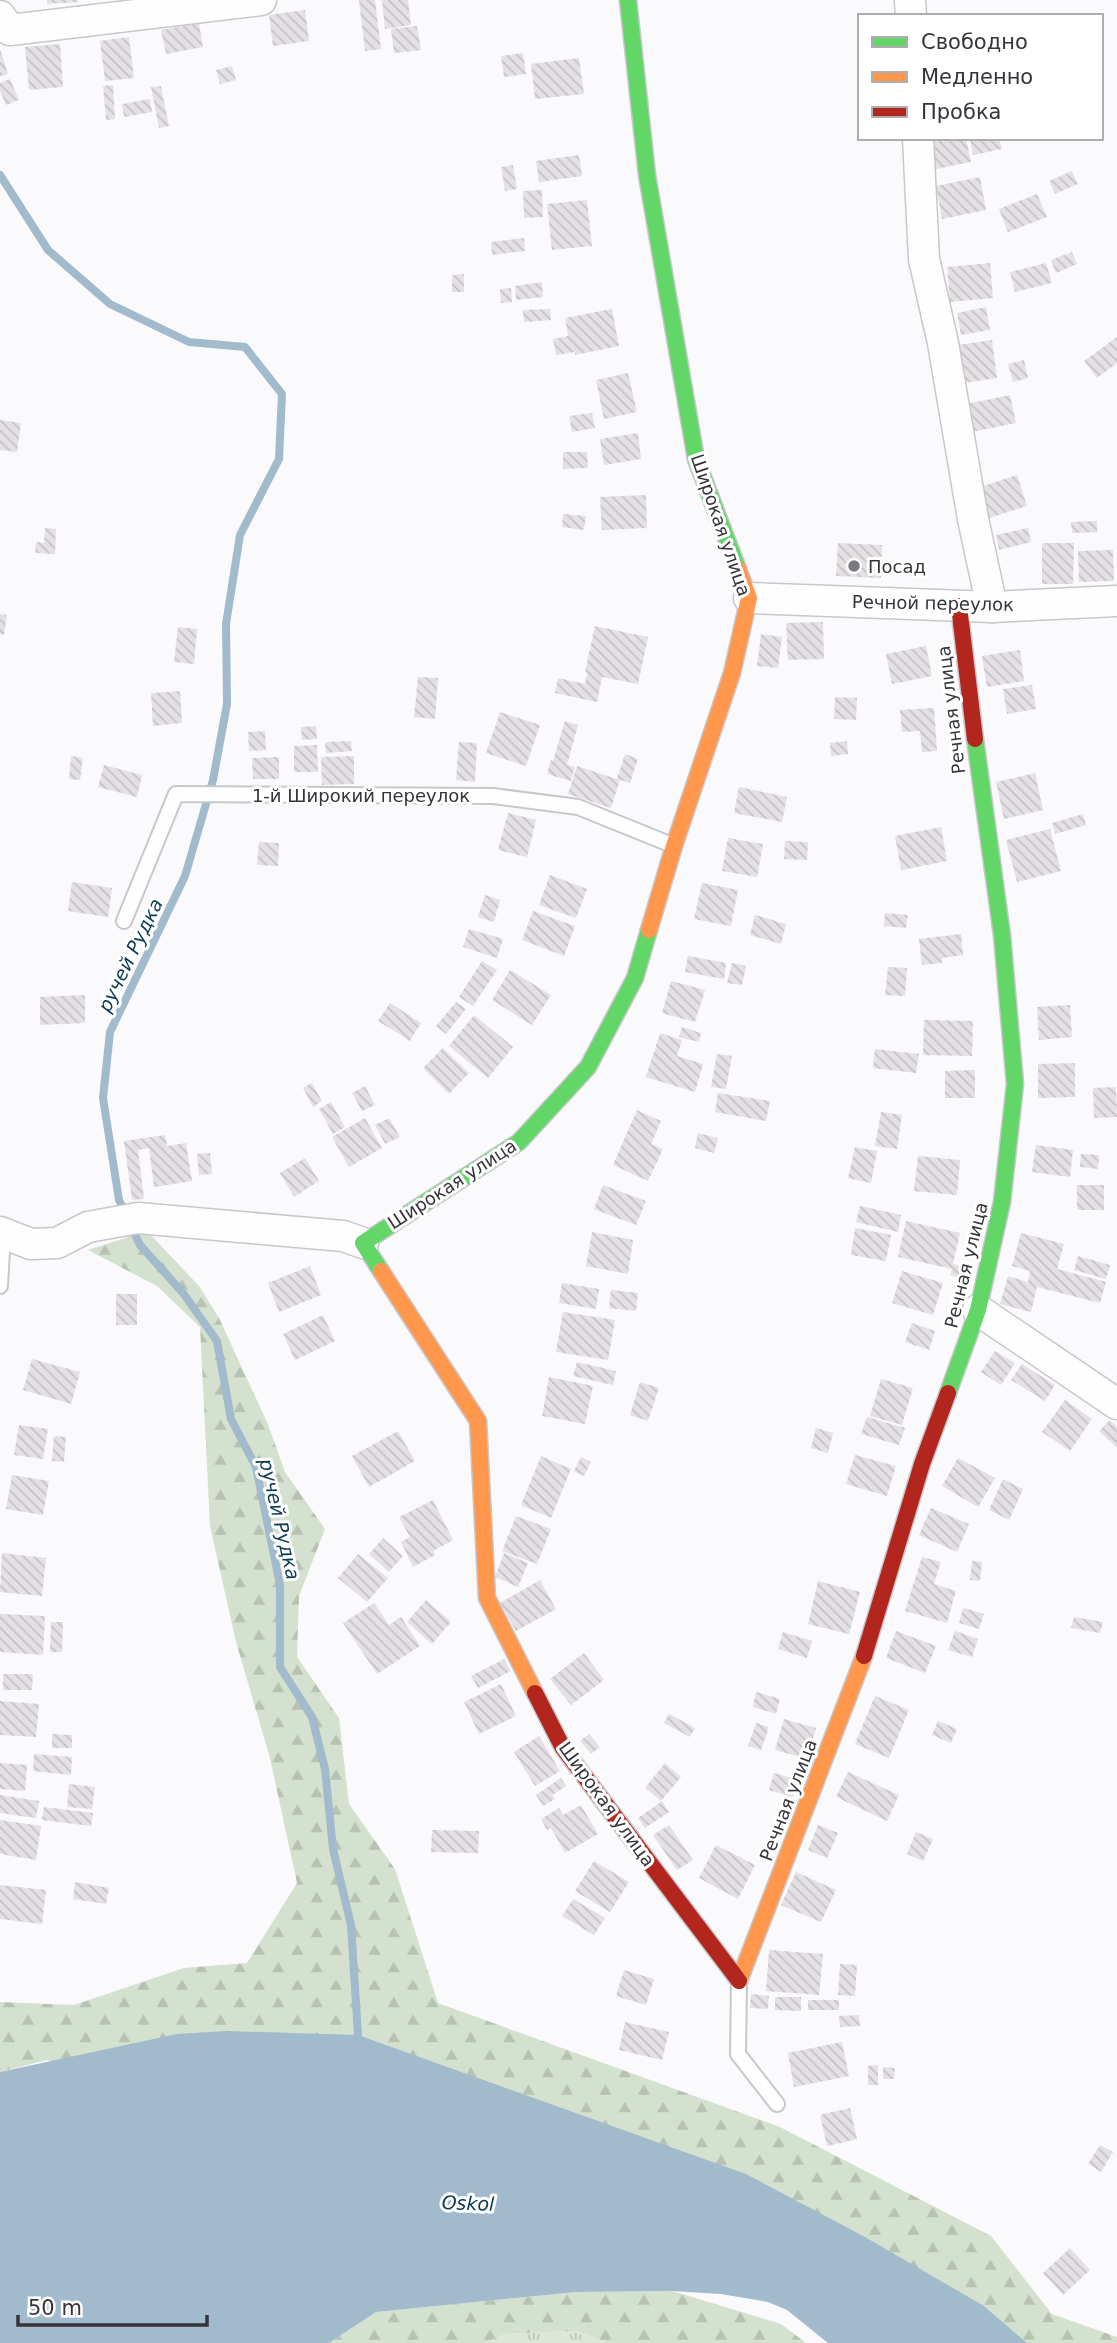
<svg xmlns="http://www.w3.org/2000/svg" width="1117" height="2343" viewBox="0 0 1117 2343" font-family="'DejaVu Sans',sans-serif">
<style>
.grass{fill:url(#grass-tufts)}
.forest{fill:url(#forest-firs)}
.water{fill:#a1bacc}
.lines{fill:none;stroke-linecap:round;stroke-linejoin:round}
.stream{stroke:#a1bacc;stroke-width:8}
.building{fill:url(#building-back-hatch)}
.lane-casing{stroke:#c8c7cc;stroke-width:18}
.street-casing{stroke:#c8c7cc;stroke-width:33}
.fast-casing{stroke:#c8c7cc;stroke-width:19}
.slow-casing{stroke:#c8c7cc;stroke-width:19}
.jam-casing{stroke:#c8c7cc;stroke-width:19}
.lane{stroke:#fefeff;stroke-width:14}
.street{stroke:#fefeff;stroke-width:30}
.fast{stroke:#63d668;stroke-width:16}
.slow{stroke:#ff974d;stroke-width:16}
.jam{stroke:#b3261e;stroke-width:16}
.poi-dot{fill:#7b787f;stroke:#fff;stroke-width:2.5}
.labels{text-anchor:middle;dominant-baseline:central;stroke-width:6;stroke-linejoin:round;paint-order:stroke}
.street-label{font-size:18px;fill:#36333b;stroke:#fff}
.poi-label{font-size:18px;fill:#36333b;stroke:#fff;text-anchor:start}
.water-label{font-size:19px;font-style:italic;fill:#0a3a54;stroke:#fff}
</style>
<defs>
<pattern id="grass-tufts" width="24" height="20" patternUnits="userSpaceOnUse" patternTransform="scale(1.75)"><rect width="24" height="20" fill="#dce7d7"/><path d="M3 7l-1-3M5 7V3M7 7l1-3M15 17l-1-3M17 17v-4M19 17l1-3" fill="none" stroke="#bdc7b9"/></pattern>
<pattern id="forest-firs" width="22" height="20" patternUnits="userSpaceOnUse" patternTransform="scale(1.75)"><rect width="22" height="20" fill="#d5e1cf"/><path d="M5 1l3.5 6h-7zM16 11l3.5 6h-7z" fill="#b7c2b3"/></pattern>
<pattern id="building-back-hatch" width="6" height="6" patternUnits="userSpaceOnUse" patternTransform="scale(1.75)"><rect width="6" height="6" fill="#e5e0e3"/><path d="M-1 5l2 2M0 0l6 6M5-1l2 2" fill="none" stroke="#c5c1c4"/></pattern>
</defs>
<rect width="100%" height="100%" fill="#faf9fc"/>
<polygon class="grass" points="576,2331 609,2343 485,2343 505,2334"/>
<g class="forest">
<polygon points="147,1231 199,1286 219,1318 267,1422 285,1472 325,1529 299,1596 297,1657 339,1718 349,1804 395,1869 438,2003 780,2127 991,2236 1052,2314 1117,2337 1117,2343 1027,2343 984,2306 47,2060 0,2072 0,2002 74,2005 184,1968 247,1963 297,1883 270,1758 236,1642 210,1526 200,1327 157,1286 88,1250"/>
<polygon points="672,2291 781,2324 806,2343 609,2343 576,2331 505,2334 485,2343 329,2343 376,2312 576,2292"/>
</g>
<polygon class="water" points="227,2031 358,2035 746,2174 865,2237 984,2306 1027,2343 828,2343 787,2310 768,2302 721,2294 672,2291 576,2292 376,2312 329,2343 0,2343 0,2072 177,2034"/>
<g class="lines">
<g class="stream">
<polyline points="0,175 48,250 110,304 189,342 245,347 282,394 279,459 240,535 226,624 227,704 213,780 185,876 110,1032 103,1098 119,1200 126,1215"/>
<polyline points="131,1226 140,1245 183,1293 217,1341 231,1419 256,1467 280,1585 280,1667 312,1717 325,1769 333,1849 351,1925 358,2035"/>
</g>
</g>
<g class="building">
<polygon points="47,0 78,0 78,2 47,4"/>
<polygon points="359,0 375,0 381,49 365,51"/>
<polygon points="382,0 408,0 411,25 385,29"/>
<polygon points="305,10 309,41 273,46 269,15"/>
<polygon points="199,23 203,47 166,54 161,30"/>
<polygon points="417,26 421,50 394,53 391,29"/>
<polygon points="129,37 134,78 105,81 100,41"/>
<polygon points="60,44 63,87 29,90 25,47"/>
<polygon points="0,49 8,74 0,76"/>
<polygon points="523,53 526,74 504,77 501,56"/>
<polygon points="579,58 584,94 535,99 531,64"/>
<polygon points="232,66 236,80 220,84 216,70"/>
<polygon points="10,79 19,100 6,105 0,91 0,83"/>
<polygon points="113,85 115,119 106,120 103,86"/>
<polygon points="161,86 169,126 159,128 151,87"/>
<polygon points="150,99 152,112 124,117 122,104"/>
<polygon points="925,138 966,138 971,162 931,170"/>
<polygon points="970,138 999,138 1002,149 973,155"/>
<polygon points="579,155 582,176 539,182 536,161"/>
<polygon points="513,165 517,189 505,191 501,167"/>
<polygon points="1072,171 1078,184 1055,194 1049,181"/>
<polygon points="980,177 986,210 942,219 936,186"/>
<polygon points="542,190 543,217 524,218 523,191"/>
<polygon points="1037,194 1047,217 1008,232 999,209"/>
<polygon points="587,200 592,246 552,250 547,204"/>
<polygon points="524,238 525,251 492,255 491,242"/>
<polygon points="1072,252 1077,264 1056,273 1051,260"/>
<polygon points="990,263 993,298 950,302 947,267"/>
<polygon points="1046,263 1052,283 1015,292 1010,272"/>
<polygon points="464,274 464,292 452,292 452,275"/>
<polygon points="542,282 543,297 516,300 515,286"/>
<polygon points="511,288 512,302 501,303 500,289"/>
<polygon points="986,307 990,330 961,335 957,313"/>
<polygon points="550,309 551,320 524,322 523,310"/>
<polygon points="612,309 619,346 575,355 575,352 556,355 553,339 568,336 565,318"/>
<polygon points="1117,337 1117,363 1097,378 1084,361"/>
<polygon points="992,340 997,378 964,383 958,345"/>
<polygon points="1024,360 1028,378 1013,382 1008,364"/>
<polygon points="628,373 637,412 604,419 596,380"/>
<polygon points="1010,395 1016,423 972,432 966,404"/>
<polygon points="592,413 595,428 572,432 569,416"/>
<polygon points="0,420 21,423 17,452 0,450"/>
<polygon points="638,433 641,459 604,465 600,439"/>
<polygon points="563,452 587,452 588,468 563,469"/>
<polygon points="1017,475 1027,506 989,518 980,487"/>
<polygon points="646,495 647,528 602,530 600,497"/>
<polygon points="563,514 586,516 584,530 562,527"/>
<polygon points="1097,521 1097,532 1072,533 1071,522"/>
<polygon points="45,528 56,529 55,554 35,553 36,542 44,543"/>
<polygon points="1028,528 1031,542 999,550 996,535"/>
<polygon points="838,543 882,545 881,578 836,576"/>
<polygon points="1042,543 1074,543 1073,584 1042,584"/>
<polygon points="1113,550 1114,581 1079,582 1078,551"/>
<polygon points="0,614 7,615 4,635 0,634"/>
<polygon points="823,622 824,659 788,660 786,623"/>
<polygon points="595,626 648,637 638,684 602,677 597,702 555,693 558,678 585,684 587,673 585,672"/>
<polygon points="178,627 197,629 194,664 174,662"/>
<polygon points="761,634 782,637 778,668 757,666"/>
<polygon points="926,646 932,676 892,684 886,654"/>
<polygon points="1020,650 1024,681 987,687 982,656"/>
<polygon points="418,677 438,678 435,719 414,717"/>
<polygon points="1032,685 1036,709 1007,714 1003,689"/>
<polygon points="180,691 182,723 153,726 151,693"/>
<polygon points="835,697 857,698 856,720 834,719"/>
<polygon points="934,708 937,751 922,752 920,731 902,732 900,710"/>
<polygon points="500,712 540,725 526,766 486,753"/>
<polygon points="565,721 578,725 567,765 575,767 571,781 547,774 551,760 553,761"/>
<polygon points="316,726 317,739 302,740 301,727"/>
<polygon points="265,731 266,750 249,751 248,732"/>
<polygon points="351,741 352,751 326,753 325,742"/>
<polygon points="847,741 848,754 831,756 830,743"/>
<polygon points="459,742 477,743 475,782 456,780"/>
<polygon points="317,745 318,772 294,772 294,746"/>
<polygon points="625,754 638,759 630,783 620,780 611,808 568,794 577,766 617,779"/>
<polygon points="71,756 83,758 80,780 69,779"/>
<polygon points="354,756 354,784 322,785 321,757"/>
<polygon points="279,757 279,779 253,779 252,758"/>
<polygon points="104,765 142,775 137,797 98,787"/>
<polygon points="1035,773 1043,810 1004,819 996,782"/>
<polygon points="739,787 787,797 782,822 734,813"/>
<polygon points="508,813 536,820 527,857 498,850"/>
<polygon points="1083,814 1086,825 1055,834 1052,823"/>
<polygon points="941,827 947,861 901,870 895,836"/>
<polygon points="1050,829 1061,871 1017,882 1006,840"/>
<polygon points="728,838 763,844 757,877 722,871"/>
<polygon points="785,841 808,842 807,860 784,859"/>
<polygon points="259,842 279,843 278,866 257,865"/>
<polygon points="550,875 587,889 576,918 539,905"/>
<polygon points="72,882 112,888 108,917 68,911"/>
<polygon points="702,883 738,890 731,926 694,919"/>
<polygon points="485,895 500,900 494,922 478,917"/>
<polygon points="533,911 575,926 564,956 522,940"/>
<polygon points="885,913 908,915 906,928 884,926"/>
<polygon points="755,915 786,924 781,944 750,935"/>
<polygon points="469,929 503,939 497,958 463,947"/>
<polygon points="961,934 963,955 942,958 942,963 922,965 919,939"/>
<polygon points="688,956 726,963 724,979 685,972"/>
<polygon points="482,961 497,970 473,1006 459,997"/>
<polygon points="732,963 746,966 742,985 727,983"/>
<polygon points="888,967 907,968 905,996 885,995"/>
<polygon points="510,970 551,995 532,1025 492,1000"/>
<polygon points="671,981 705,990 695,1022 662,1013"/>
<polygon points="85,995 85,1023 40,1025 40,997"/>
<polygon points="456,1002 466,1009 446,1034 436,1026"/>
<polygon points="390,1003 421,1023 410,1041 378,1021"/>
<polygon points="1070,1005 1072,1037 1039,1040 1037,1007"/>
<polygon points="474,1015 513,1047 488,1078 449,1046"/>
<polygon points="924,1020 973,1021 972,1056 923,1055"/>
<polygon points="682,1027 701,1033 699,1042 679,1037"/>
<polygon points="660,1033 682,1040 677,1056 703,1064 695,1092 646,1077"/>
<polygon points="443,1048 469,1073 449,1094 423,1068"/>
<polygon points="875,1049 919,1054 916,1073 873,1068"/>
<polygon points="717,1054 732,1056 726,1089 711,1087"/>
<polygon points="1075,1063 1075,1097 1038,1098 1038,1064"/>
<polygon points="975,1070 975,1098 945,1098 945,1071"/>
<polygon points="312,1083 322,1101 313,1107 303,1088"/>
<polygon points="365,1086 375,1105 362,1111 352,1093"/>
<polygon points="1116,1087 1117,1117 1094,1118 1093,1088"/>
<polygon points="718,1093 770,1101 766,1121 715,1112"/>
<polygon points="331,1102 345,1127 333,1134 319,1109"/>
<polygon points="637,1110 661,1121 651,1144 663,1149 648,1181 613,1165"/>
<polygon points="881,1112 902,1115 897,1149 875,1146"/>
<polygon points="365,1118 382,1148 349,1167 332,1137"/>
<polygon points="389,1118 400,1137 385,1144 375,1125"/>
<polygon points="698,1133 718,1138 714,1153 695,1148"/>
<polygon points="165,1135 167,1146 186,1143 192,1181 154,1187 149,1148 138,1150 144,1199 132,1200 124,1141"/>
<polygon points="1036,1145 1073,1150 1070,1177 1032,1172"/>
<polygon points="855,1147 877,1151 871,1183 848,1178"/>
<polygon points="210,1153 212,1174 199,1175 197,1154"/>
<polygon points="1081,1154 1099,1155 1098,1169 1080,1167"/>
<polygon points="918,1156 960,1160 957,1195 914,1191"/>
<polygon points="305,1158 319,1181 294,1197 280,1173"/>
<polygon points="603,1185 646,1201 636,1225 594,1209"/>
<rect x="1077" y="1185" width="27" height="25"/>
<polygon points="860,1206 901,1215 898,1232 856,1222"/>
<polygon points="906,1221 960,1233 953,1264 970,1268 968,1280 950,1275 952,1269 898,1257"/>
<polygon points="855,1228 891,1235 886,1261 851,1255"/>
<polygon points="592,1232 633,1240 628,1274 586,1266"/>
<polygon points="1021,1233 1064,1244 1057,1269 1106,1282 1100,1303 1037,1287 1031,1312 1000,1304 1008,1276 1028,1282 1030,1271 1012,1266"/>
<polygon points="1078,1256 1110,1265 1106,1279 1074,1270"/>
<polygon points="310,1266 321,1295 279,1312 268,1283"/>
<polygon points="902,1271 943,1283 933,1315 892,1303"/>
<polygon points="562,1283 599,1289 596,1309 559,1303"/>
<polygon points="611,1290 638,1293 636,1311 609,1308"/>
<rect x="116" y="1294" width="21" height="31"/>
<polygon points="563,1312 615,1320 608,1360 556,1352"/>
<polygon points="323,1315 335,1341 295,1360 283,1334"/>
<polygon points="912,1323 935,1331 929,1350 905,1342"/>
<polygon points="995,1351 1015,1363 1001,1385 981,1372"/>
<polygon points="32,1359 80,1372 71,1404 23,1390"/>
<polygon points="577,1362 616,1371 613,1385 573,1376"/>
<polygon points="1022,1364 1055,1385 1045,1401 1011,1380"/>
<polygon points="549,1377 593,1386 585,1424 542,1416"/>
<polygon points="881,1379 913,1388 902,1425 870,1416"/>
<polygon points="640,1382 659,1388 648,1421 630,1415"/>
<polygon points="1065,1400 1092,1419 1070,1451 1042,1432"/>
<polygon points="867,1417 905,1428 899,1445 861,1434"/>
<polygon points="1110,1420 1117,1427 1117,1448 1099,1431"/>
<polygon points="19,1425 48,1429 43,1459 14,1455"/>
<polygon points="816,1428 833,1433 828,1453 811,1448"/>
<polygon points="398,1431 415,1461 369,1487 352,1456"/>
<polygon points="54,1436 66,1437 64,1462 52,1461"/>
<polygon points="855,1455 896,1466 887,1496 846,1484"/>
<polygon points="541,1456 571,1469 551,1518 521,1505"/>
<polygon points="581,1457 591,1462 584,1476 574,1471"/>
<polygon points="958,1458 995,1478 978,1507 942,1486"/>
<polygon points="12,1475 49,1481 43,1515 6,1509"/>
<polygon points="1003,1479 1023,1489 1009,1520 989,1510"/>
<polygon points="433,1500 453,1540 433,1551 435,1555 413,1567 401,1542 410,1537 399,1517"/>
<polygon points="931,1508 969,1524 957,1552 919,1535"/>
<polygon points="516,1516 551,1529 537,1564 502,1551"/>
<polygon points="383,1538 403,1556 389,1572 369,1554"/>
<polygon points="2,1553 46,1558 42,1596 0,1592"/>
<polygon points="504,1553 528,1563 518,1587 495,1577"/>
<polygon points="358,1554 388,1578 367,1602 338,1578"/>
<polygon points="922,1557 941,1562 934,1584 956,1591 947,1623 905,1611"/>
<polygon points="972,1561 982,1562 980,1581 970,1580"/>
<polygon points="540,1580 556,1609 516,1631 500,1603"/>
<polygon points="818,1581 860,1592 849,1634 808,1624"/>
<polygon points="426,1600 451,1622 432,1644 407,1622"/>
<polygon points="374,1603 389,1625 401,1617 420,1646 377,1674 343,1623"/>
<polygon points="963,1608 984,1614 979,1629 959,1623"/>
<polygon points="0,1614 45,1616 43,1655 0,1652"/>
<polygon points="1074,1617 1103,1622 1100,1633 1071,1628"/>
<polygon points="51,1622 63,1622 62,1652 50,1652"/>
<polygon points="896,1631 936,1646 925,1673 886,1658"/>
<polygon points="955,1631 978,1639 972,1657 948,1650"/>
<polygon points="783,1632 812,1641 807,1658 778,1649"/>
<polygon points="584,1653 604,1680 571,1705 550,1679"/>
<polygon points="504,1659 511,1671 478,1688 471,1676"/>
<polygon points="3,1674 33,1674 32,1690 3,1690"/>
<polygon points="501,1684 516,1716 479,1734 464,1702"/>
<polygon points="756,1692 780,1699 776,1714 753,1707"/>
<polygon points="875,1696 909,1710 889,1758 855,1744"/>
<polygon points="0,1701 39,1704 36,1737 0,1735"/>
<polygon points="669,1714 695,1728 690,1737 664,1723"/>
<polygon points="784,1719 816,1728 807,1759 775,1750"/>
<polygon points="938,1721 957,1729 951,1743 932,1735"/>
<polygon points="756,1723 769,1727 761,1750 748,1746"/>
<polygon points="52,1734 72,1735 72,1748 52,1748"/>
<polygon points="589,1734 600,1747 591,1754 580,1741"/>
<polygon points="539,1736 560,1771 535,1786 514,1752"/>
<polygon points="34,1754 72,1757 71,1775 33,1771"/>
<polygon points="0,1763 27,1765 25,1791 0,1789"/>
<polygon points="665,1763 681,1777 661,1801 645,1788"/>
<polygon points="848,1772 899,1795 887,1821 836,1797"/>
<polygon points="774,1773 798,1780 793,1797 769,1790"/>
<polygon points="561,1778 566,1786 552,1795 555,1799 543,1806 536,1795"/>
<polygon points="69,1784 95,1787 92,1809 67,1807"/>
<polygon points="0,1795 39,1801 36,1818 0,1813"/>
<polygon points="662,1801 669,1812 645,1828 638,1818"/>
<polygon points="581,1805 598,1834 565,1853 551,1828 547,1830 541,1819 559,1808 563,1815"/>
<polygon points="44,1807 93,1813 91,1826 42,1820"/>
<polygon points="0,1820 41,1826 36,1860 0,1854"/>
<polygon points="669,1825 693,1860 677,1870 653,1835"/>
<polygon points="818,1825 838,1833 827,1858 808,1850"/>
<polygon points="432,1830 479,1831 478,1853 431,1852"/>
<polygon points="916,1832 933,1839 923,1861 907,1854"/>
<polygon points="716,1845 755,1865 738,1899 699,1878"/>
<polygon points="594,1861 629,1882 610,1912 575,1891"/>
<polygon points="796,1872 836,1890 821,1922 781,1905"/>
<polygon points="75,1882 109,1888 106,1904 73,1899"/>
<polygon points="0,1885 46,1890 42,1924 0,1919"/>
<polygon points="573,1899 605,1918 594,1935 562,1916"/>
<polygon points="769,1950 823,1954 819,1995 766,1991"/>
<polygon points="840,1964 857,1965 855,1996 838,1995"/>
<polygon points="624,1970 654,1979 646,2005 616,1996"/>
<polygon points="751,1994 769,1996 768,2009 750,2008"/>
<polygon points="775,1997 801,1997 801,2011 775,2010"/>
<rect x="808" y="2000" width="31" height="10"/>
<polygon points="859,2015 860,2026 840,2027 839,2016"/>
<polygon points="625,2022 669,2032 662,2060 619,2050"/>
<polygon points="842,2042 849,2076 794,2087 788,2053"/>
<polygon points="878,2065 878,2085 868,2085 868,2066"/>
<polygon points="883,2067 895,2068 894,2079 883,2079"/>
<polygon points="850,2108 857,2139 827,2146 820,2115"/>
<polygon points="1100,2145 1113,2152 1101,2172 1088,2164"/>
<polygon points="1070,2248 1090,2270 1063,2295 1043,2273"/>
</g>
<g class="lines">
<defs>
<g id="lane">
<polyline points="124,921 176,794 493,796 578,807 672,845"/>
<polyline points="0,1286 3,1232"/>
<polyline points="739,1983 738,2054 777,2104"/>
</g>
<g id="street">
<polyline points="910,0 911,16"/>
<polyline points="0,16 10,30 261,0"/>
<polyline points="918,138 924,259 943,343 973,519 992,607"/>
<polyline points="749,598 992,607 1117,601"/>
<polyline points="0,1232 31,1244 57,1243 88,1227 138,1218 343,1236 363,1243"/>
<polyline points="978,1310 1117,1404"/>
</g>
<g id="fast">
<polyline points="628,0 647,175 696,459 738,569"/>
<polyline points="381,1271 363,1243 519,1142 588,1067 635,978 649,930"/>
<polyline points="948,1393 978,1310 1002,1202 1015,1084 1002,935 975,739"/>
</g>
<g id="slow">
<polyline points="649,930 674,846 732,673 749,598 738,569"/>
<polyline points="381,1271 478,1421 487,1598 535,1693"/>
<polyline points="739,1981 864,1656"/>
</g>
<g id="jam">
<polyline points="959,606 975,739"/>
<polyline points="864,1656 922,1464 948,1393"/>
<polyline points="535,1693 563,1748 739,1981"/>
</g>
</defs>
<use href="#lane" class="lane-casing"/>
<use href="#street" class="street-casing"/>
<use href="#fast" class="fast-casing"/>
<use href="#slow" class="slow-casing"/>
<use href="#jam" class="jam-casing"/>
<use href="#lane" class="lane"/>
<use href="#street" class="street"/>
<use href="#fast" class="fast"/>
<use href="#slow" class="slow"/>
<use href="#jam" class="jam"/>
</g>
<circle class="poi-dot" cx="854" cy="566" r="7"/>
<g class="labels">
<g class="street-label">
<text transform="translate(721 525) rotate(71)">Широкая улица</text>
<text transform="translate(933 603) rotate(1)">Речной переулок</text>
<text transform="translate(951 710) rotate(-97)">Речная улица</text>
<text x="361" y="795">1-й Широкий переулок</text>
<text transform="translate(452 1184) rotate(-33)">Широкая улица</text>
<text transform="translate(966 1265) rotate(-76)">Речная улица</text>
<text transform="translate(788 1800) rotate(-69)">Речная улица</text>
<text transform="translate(607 1804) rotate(54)">Широкая улица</text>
</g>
<g class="poi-label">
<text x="868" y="566">Посад</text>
</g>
<g class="water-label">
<text transform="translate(130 955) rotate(-64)">ручей Рудка</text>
<text transform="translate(280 1519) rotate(77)">ручей Рудка</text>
<text transform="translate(468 2203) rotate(2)">Oskol</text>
</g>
</g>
<rect x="858" y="14" width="245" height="126" fill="#ffffff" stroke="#afadb1" stroke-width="2"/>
<rect x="872" y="37" width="35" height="10" fill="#63d668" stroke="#afadb1" stroke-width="2"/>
<text x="921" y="49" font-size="21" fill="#36333b">Свободно</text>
<rect x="872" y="72" width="35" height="10" fill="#ff974d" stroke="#afadb1" stroke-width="2"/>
<text x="921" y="84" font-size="21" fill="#36333b">Медленно</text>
<rect x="872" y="107" width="35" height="10" fill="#b3261e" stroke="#afadb1" stroke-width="2"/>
<text x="921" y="119" font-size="21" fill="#36333b">Пробка</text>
<path d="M18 2315v10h189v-10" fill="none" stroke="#36333b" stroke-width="3.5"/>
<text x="28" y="2315" font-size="21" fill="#36333b" stroke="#ffffff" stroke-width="5" paint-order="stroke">50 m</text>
</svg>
